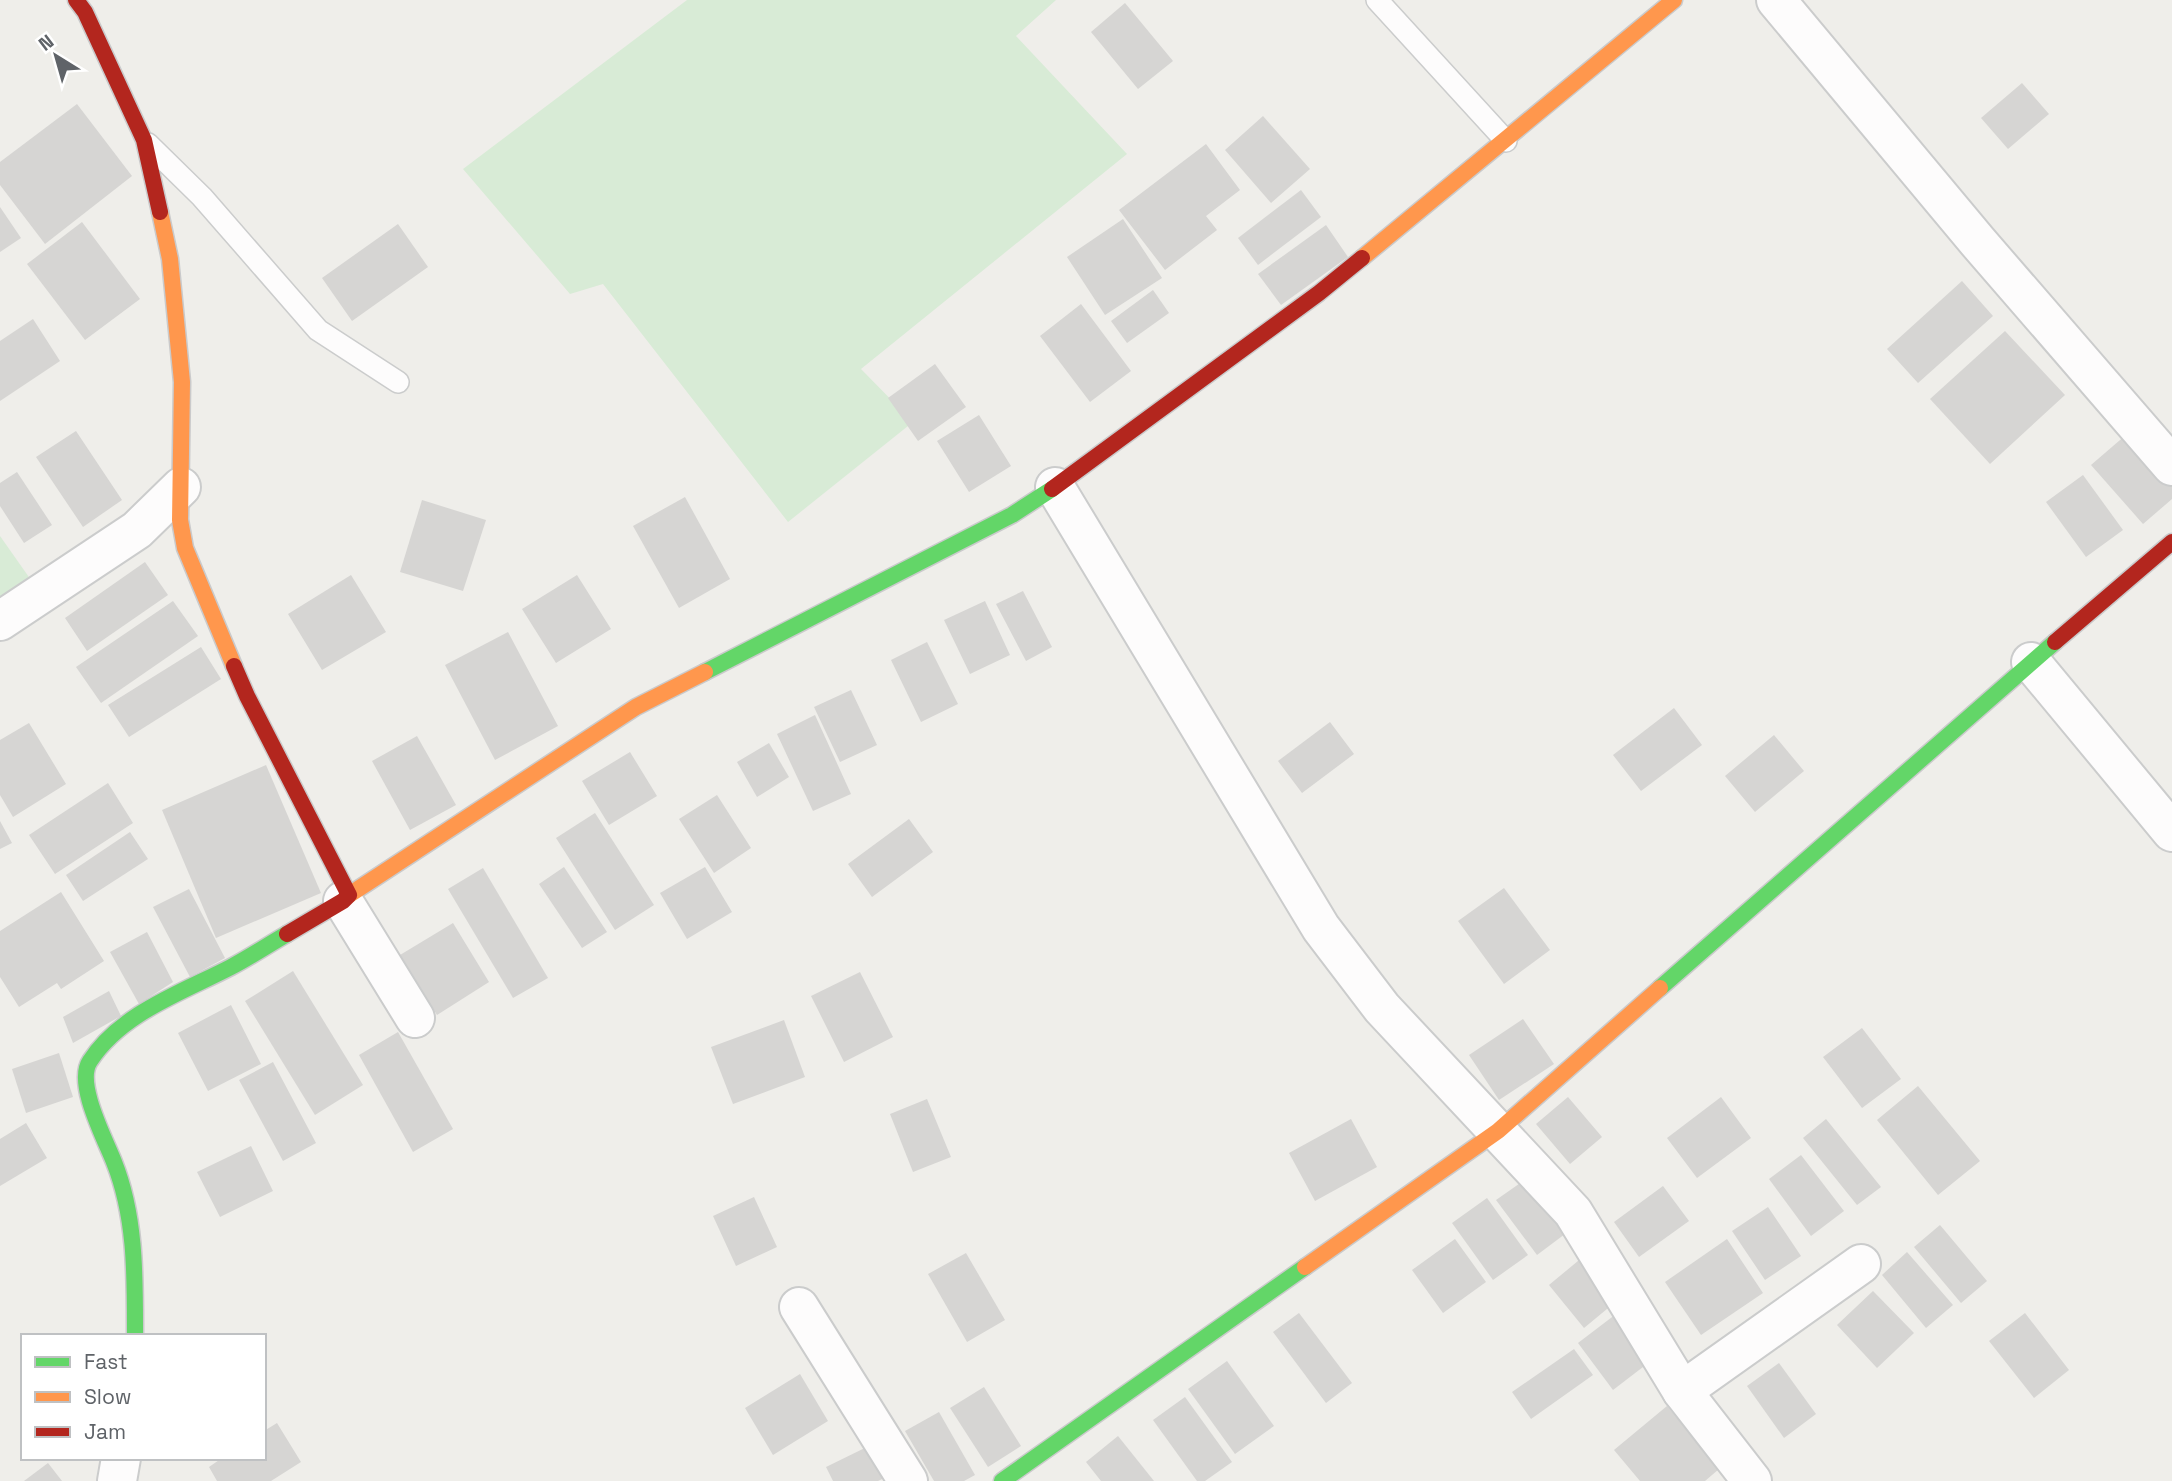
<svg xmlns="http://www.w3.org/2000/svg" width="2172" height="1481" viewBox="0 0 2172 1481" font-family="'Space Grotesk',sans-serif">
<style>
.green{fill:#d8ebd6}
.building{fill:#d6d5d3}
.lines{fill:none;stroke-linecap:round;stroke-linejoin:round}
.lane-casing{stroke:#cbcccc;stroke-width:24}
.street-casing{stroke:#cbcccc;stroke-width:42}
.fast-casing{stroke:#cacacb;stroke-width:19}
.slow-casing{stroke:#cacacb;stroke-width:19}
.jam-casing{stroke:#cacacb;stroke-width:19}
.lane{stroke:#fdfcfc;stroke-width:21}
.street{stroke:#fdfcfc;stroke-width:38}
.fast{stroke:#63d668;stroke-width:16}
.slow{stroke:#ff974d;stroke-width:16}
.jam{stroke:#b3261e;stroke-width:16}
</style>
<rect width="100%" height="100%" fill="#efeeea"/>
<g class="green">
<polygon points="687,0 1056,0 1016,36 1127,154 861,369 913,422 788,522 603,284 570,294 463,169"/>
<polygon points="0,536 38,590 0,611"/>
</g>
<g class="building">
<polygon points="1125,3 1173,61 1138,89 1091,32"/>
<polygon points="2022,83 2049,114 2008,149 1981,118"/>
<polygon points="77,104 132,176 45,244 0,185 0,162"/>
<polygon points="1263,116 1310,169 1271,203 1225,150"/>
<polygon points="1206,144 1240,190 1206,216 1217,230 1165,270 1119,210"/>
<polygon points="1301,190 1321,217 1258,265 1238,238"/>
<polygon points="0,207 21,238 0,252"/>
<polygon points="1123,219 1162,278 1105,315 1067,257"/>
<polygon points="82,222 140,299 85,340 27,264"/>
<polygon points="398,224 428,267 352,321 322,278"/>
<polygon points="1326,225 1348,257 1281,305 1258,274"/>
<polygon points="1962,281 1993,316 1918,383 1887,349"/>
<polygon points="1153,290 1169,313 1127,343 1111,321"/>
<polygon points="1081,304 1131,371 1090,402 1040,336"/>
<polygon points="33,319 60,361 0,401 0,341"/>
<polygon points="2005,331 2065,395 1990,464 1930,399"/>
<polygon points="935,364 966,407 918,441 888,398"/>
<polygon points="979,415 1011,466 969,492 937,441"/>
<polygon points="2134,428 2172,470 2172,499 2143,524 2091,465"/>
<polygon points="76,431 122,500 83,527 36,457"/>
<polygon points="17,472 52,525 24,543 0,506 0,483"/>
<polygon points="2083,475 2123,530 2086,557 2046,502"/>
<polygon points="685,497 730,579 679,608 633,526"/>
<polygon points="422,500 486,520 463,591 400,572"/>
<polygon points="145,562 168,595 87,651 65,618"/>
<polygon points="351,575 386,632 322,670 288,614"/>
<polygon points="577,575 611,629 556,663 522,609"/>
<polygon points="1023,591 1052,647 1026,661 996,604"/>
<polygon points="173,601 198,636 101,703 76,667"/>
<polygon points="985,601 1010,655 970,674 944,620"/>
<polygon points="508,632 558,726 495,760 445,665"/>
<polygon points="927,642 958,704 921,722 891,660"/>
<polygon points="201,647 221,679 129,737 108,705"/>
<polygon points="851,690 877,745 840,762 814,707"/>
<polygon points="1674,708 1702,745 1641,791 1613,755"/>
<polygon points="815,715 851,794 813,811 777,734"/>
<polygon points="1330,722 1354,754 1302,793 1278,761"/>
<polygon points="29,723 66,784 13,817 0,795 0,740"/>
<polygon points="1774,735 1804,771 1755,812 1725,776"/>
<polygon points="417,736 456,805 410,830 372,761"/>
<polygon points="769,743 789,777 757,797 737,762"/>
<polygon points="630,752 657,796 609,825 582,781"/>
<polygon points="266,765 321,893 216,938 162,810"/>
<polygon points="108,783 133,823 55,874 29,835"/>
<polygon points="717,795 751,848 714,873 679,819"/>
<polygon points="595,813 654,905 615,930 556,838"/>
<polygon points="909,819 933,852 872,897 848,864"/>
<polygon points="0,821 12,843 0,849"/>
<polygon points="130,832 148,859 83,901 66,875"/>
<polygon points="564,867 607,932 582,948 539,884"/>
<polygon points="705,867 732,912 687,939 660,893"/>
<polygon points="483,868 548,978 513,998 448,889"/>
<polygon points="1504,888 1550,950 1504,984 1458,921"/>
<polygon points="189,889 225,958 190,977 153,907"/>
<polygon points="61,892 104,961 61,989 57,983 19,1007 0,977 0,931"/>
<polygon points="453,923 489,982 437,1015 400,955"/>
<polygon points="147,932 173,982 139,1004 110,952"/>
<polygon points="293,971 363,1085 315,1115 245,1001"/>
<polygon points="860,972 893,1037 844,1062 811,996"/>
<polygon points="109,991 121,1016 73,1043 63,1017"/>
<polygon points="231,1005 261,1064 208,1091 178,1033"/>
<polygon points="1523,1019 1554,1064 1499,1100 1469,1055"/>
<polygon points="784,1020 805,1077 733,1104 711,1047"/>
<polygon points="1862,1028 1901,1079 1862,1108 1823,1057"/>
<polygon points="398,1032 453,1129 413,1152 359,1055"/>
<polygon points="59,1053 73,1097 26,1113 12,1069"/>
<polygon points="273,1062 316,1143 283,1161 239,1080"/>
<polygon points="1918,1086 1980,1161 1938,1195 1877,1120"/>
<polygon points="1568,1097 1602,1137 1570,1164 1536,1124"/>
<polygon points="1721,1097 1751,1138 1697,1178 1667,1138"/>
<polygon points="927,1099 951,1157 913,1172 890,1114"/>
<polygon points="1351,1119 1377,1167 1315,1201 1289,1153"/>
<polygon points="1826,1119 1881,1187 1857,1205 1803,1138"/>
<polygon points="26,1123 47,1158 0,1186 0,1139"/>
<polygon points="251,1146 273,1191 220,1217 197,1172"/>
<polygon points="1801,1155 1844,1211 1811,1236 1769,1179"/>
<polygon points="1529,1177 1569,1231 1537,1255 1496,1200"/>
<polygon points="1663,1186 1689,1221 1639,1257 1614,1222"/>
<polygon points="754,1197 777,1247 736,1266 713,1216"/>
<polygon points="1487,1198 1528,1255 1493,1280 1452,1223"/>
<polygon points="1768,1207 1801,1256 1765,1280 1732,1231"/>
<polygon points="1940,1225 1987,1281 1961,1303 1914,1247"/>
<polygon points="1455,1239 1486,1282 1443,1313 1412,1270"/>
<polygon points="1727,1239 1763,1293 1701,1335 1665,1282"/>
<polygon points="1907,1252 1953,1305 1926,1328 1882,1275"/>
<polygon points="966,1253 1005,1320 967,1342 928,1274"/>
<polygon points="1584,1256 1619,1299 1584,1328 1549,1285"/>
<polygon points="1873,1291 1914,1333 1877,1368 1837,1325"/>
<polygon points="1620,1311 1656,1357 1613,1390 1578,1343"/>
<polygon points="1299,1313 1352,1383 1326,1403 1273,1332"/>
<polygon points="2025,1313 2069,1370 2034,1398 1989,1341"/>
<polygon points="1574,1349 1593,1375 1531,1419 1512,1392"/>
<polygon points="1227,1361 1274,1426 1235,1454 1188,1389"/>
<polygon points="1779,1363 1816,1414 1784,1438 1747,1386"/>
<polygon points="800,1374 828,1421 773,1455 745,1408"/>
<polygon points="984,1387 1021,1446 988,1467 950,1408"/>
<polygon points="1185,1397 1232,1462 1205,1481 1197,1481 1153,1420"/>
<polygon points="1667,1406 1719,1469 1705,1481 1640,1481 1614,1450"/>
<polygon points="939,1412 975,1475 964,1481 934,1481 905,1431"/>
<polygon points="277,1423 301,1462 271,1481 217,1481 209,1467 222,1458 264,1458 264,1431"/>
<polygon points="1118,1436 1154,1481 1101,1481 1086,1462"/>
<polygon points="875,1443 891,1475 878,1481 833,1481 826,1467"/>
<polygon points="48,1463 62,1481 24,1481"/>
</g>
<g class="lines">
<defs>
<g id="lane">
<polyline points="1377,0 1506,141"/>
<polyline points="148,144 202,197 318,330 398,382"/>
</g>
<g id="street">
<polyline points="1776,0 1978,242 2172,466"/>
<polyline points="1055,487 1321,928 1382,1008 1573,1212 1682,1391 1752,1481"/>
<polyline points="0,621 137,530 181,487"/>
<polyline points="2031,662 2172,832"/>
<polyline points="343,901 415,1018"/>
<polyline points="799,1307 908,1481"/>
<polyline points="1682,1391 1861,1264"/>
<polyline points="117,1481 121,1458"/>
</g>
<g id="fast">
<polyline points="705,672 1012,515 1052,489"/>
<polyline points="1660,988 2055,642"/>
<path d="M135,1336C135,1277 136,1217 114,1162C105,1139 75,1083 90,1061C121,1013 183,992 231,967C250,957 268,945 287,934"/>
<polyline points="1002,1481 1305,1267"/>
</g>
<g id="slow">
<polyline points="160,212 170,259 182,382 180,520 185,548 234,666"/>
<polyline points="1362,258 1674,0"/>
<polyline points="349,895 636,707 705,672"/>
<polyline points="1305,1267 1498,1131 1660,988"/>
</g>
<g id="jam">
<polyline points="76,0 85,12 144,140 160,212"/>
<polyline points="1052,489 1319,293 1362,258"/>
<polyline points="2055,642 2172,542"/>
<polyline points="234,666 247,696 349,895 343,901 287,934"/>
</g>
</defs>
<use href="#lane" class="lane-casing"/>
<use href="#street" class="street-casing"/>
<use href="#fast" class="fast-casing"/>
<use href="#slow" class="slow-casing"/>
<use href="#jam" class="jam-casing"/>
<use href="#lane" class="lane"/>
<use href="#street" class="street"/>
<use href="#fast" class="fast"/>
<use href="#slow" class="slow"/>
<use href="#jam" class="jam"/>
</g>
<rect x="21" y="1334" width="245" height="126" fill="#ffffff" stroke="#bfc1c3" stroke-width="2"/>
<rect x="35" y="1357" width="35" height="10" fill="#63d668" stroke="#bfc1c3" stroke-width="2"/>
<text x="84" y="1369" font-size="21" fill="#5f6368">Fast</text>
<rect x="35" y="1392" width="35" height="10" fill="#ff974d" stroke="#bfc1c3" stroke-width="2"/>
<text x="84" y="1404" font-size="21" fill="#5f6368">Slow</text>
<rect x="35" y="1427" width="35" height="10" fill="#b3261e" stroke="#bfc1c3" stroke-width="2"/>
<text x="84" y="1439" font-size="21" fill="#5f6368">Jam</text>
<g transform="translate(56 56) rotate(323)" stroke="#ffffff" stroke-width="5" paint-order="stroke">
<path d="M0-5L12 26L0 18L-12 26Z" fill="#5f6368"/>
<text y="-10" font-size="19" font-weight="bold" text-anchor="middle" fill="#5f6368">N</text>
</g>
</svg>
